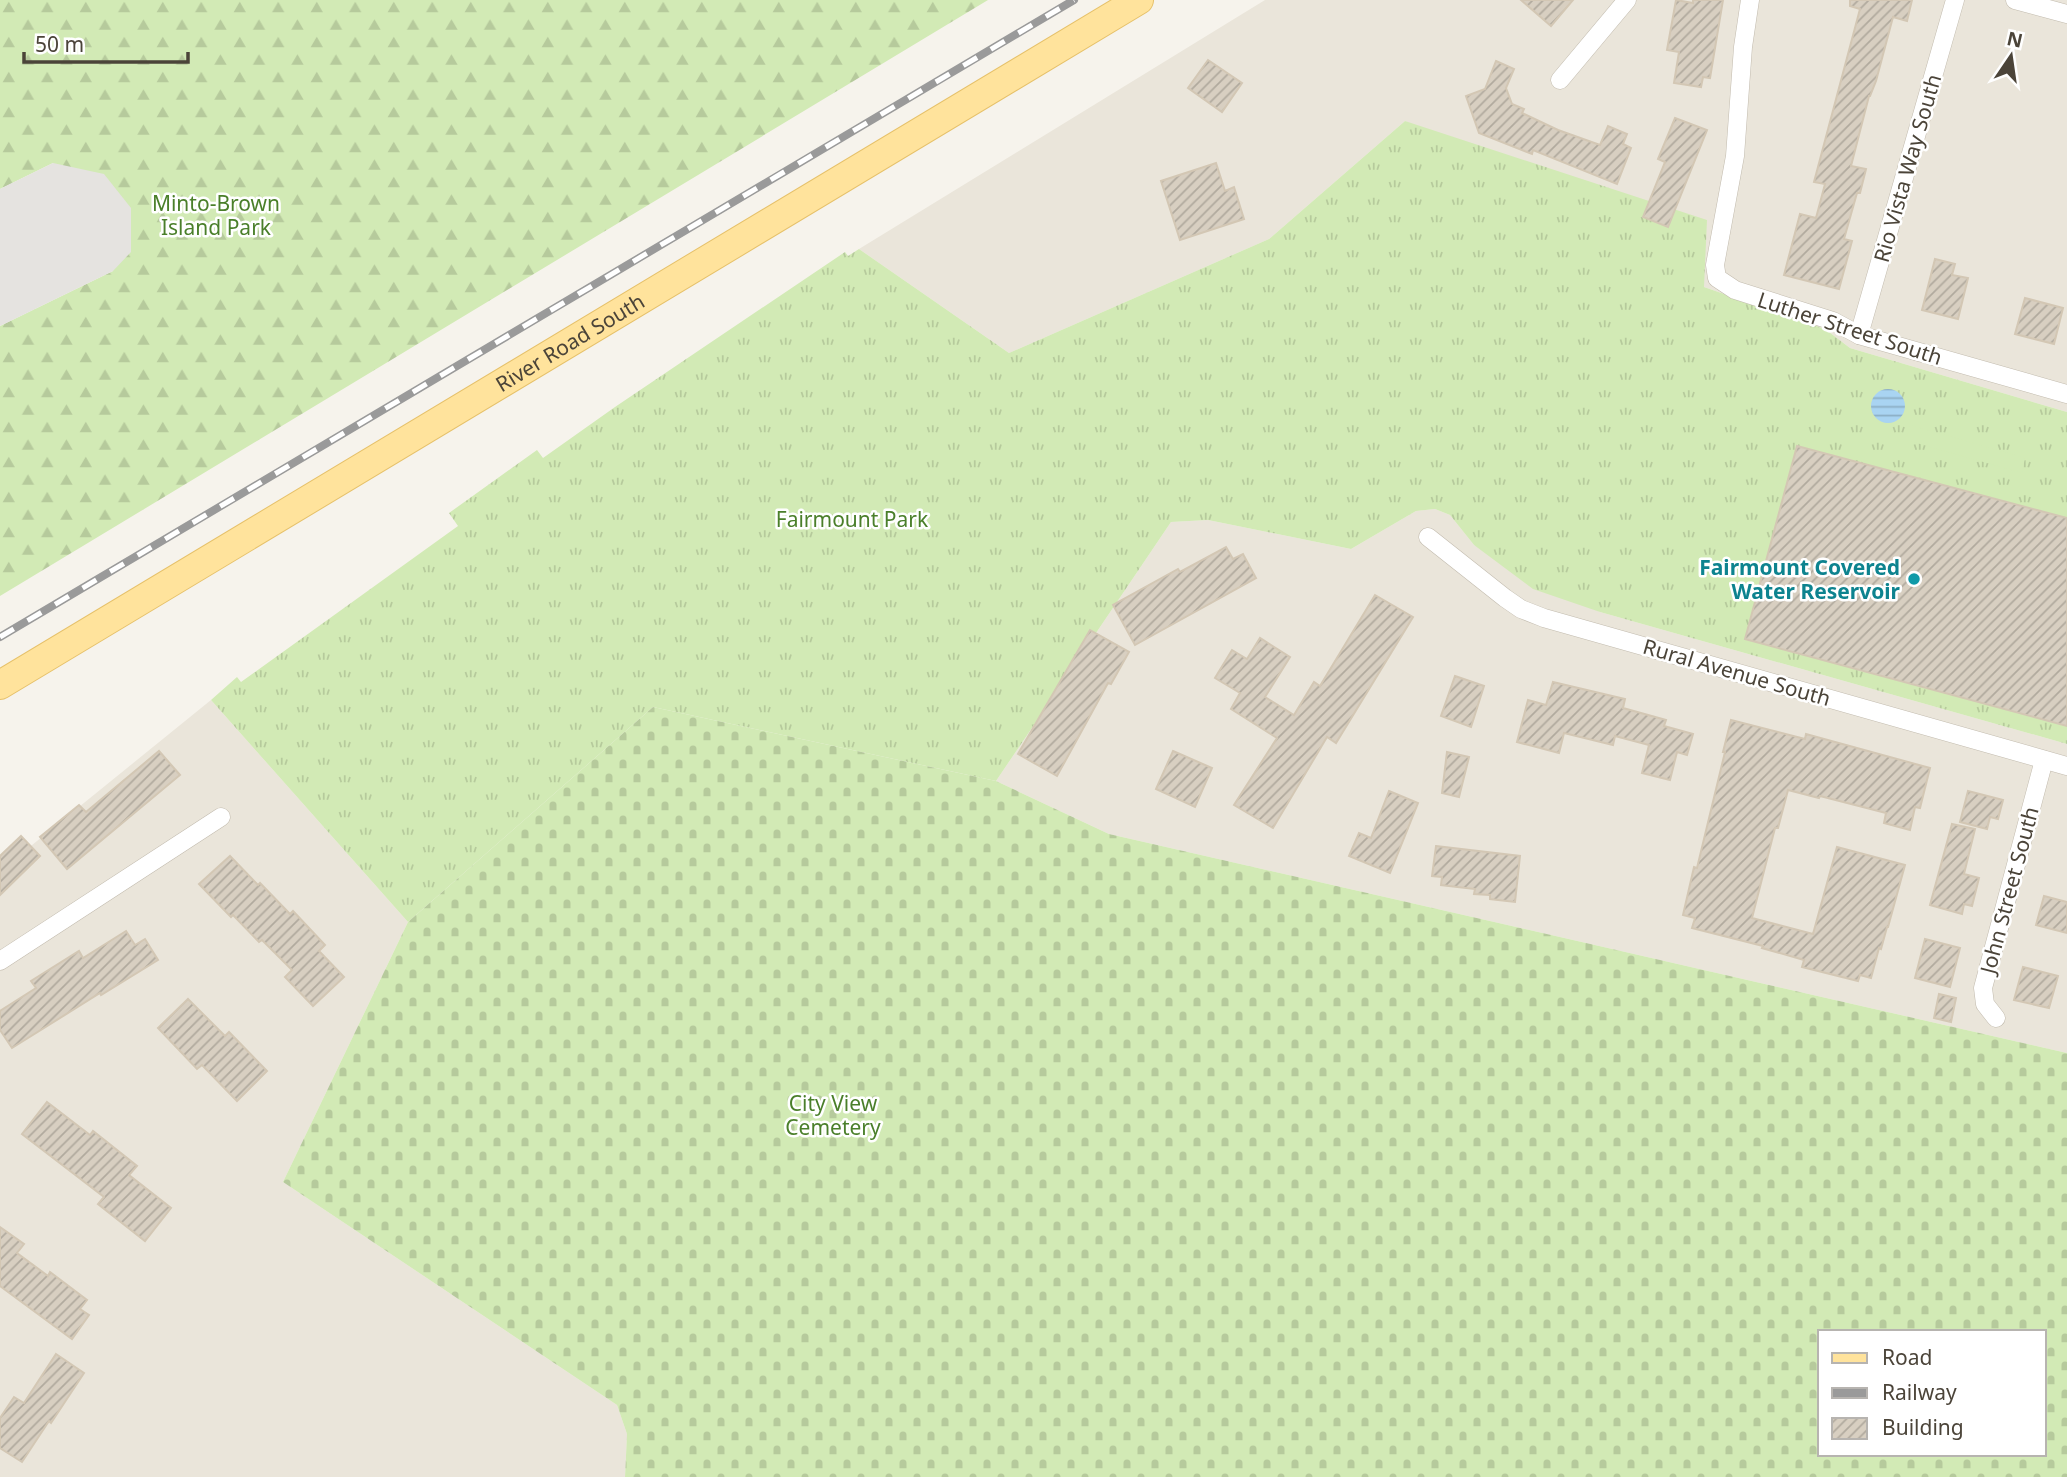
<svg xmlns="http://www.w3.org/2000/svg" width="2067" height="1477" viewBox="0 0 2067 1477" font-family="'Noto Sans',sans-serif">
<style>
.residential{fill:#eae5da}
.grass{fill:url(#grass-tufts);fill-rule:evenodd}
.forest{fill:url(#forest-firs)}
.cemetery{fill:url(#cemetery-stones);fill-rule:evenodd}
.garden{fill:#d2eab5}
.parking{fill:#e5e3e0}
.water{fill:url(#water-rules)}
.building{fill:url(#building-hatch);stroke:#d3c7b4;stroke-width:2}
.lines{fill:none;stroke-linecap:round;stroke-linejoin:round}
.minor-casing{stroke:#c2bbae;stroke-width:19}
.primary-casing{stroke:#e6c16a;stroke-width:30}
.minor{stroke:#fff;stroke-width:18}
.primary{stroke:#ffe39c;stroke-width:28}
.rail-casing{stroke:#9a9a9a;stroke-width:8}
.rail{stroke:#fff;stroke-width:5;stroke-dasharray:16;stroke-linecap:butt}
.culture-dot{fill:#0f9aa8;stroke:#fff;stroke-width:2.5}
.labels{text-anchor:middle;dominant-baseline:central;stroke-width:5;stroke-linejoin:round;paint-order:stroke}
.street-label{font-size:21px;fill:#4b4439;stroke:#fff}
.park-label{font-size:21px;fill:#4a7f2a;stroke:#fff}
.culture-label{font-size:21px;font-weight:bold;fill:#0d838f;stroke:#fff;text-anchor:end}
</style>
<defs>
<pattern id="grass-tufts" width="24" height="20" patternUnits="userSpaceOnUse" patternTransform="scale(1.75)"><rect width="24" height="20" fill="#d2eab5"/><path d="M3 7l-1-3M5 7V3M7 7l1-3M15 17l-1-3M17 17v-4M19 17l1-3" fill="none" stroke="#b6ca9c"/></pattern>
<pattern id="forest-firs" width="22" height="20" patternUnits="userSpaceOnUse" patternTransform="scale(1.75)"><rect width="22" height="20" fill="#d2eab5"/><path d="M5 1l3.5 6h-7zM16 11l3.5 6h-7z" fill="#b6ca9c"/></pattern>
<pattern id="cemetery-stones" width="16" height="16" patternUnits="userSpaceOnUse" patternTransform="scale(1.75)"><rect width="16" height="16" fill="#d2eab5"/><path d="M2 7V4a2 2 0 0 1 4 0v3zM10 15v-3a2 2 0 0 1 4 0v3z" fill="#b6ca9c"/></pattern>
<pattern id="water-rules" width="6" height="5" patternUnits="userSpaceOnUse" patternTransform="scale(1.75)"><rect width="6" height="5" fill="#a9d4f2"/><path d="M0 2.5h6" fill="none" stroke="#8caec5"/></pattern>
<pattern id="building-hatch" width="6" height="6" patternUnits="userSpaceOnUse" patternTransform="scale(1.75)"><rect width="6" height="6" fill="#d8cfc1"/><path d="M-1 1l2-2M0 6l6-6M5 7l2-2" fill="none" stroke="#b1aa9e"/></pattern>
</defs>
<rect width="100%" height="100%" fill="#f6f3ec"/>
<g class="residential">
<polygon points="1265,0 2067,0 2067,412 1850,348 1825,329 1704,287 1405,121 1269,239 1009,353 859,249"/>
<polygon points="1435,509 1450,515 1474,545 1600,612 2067,744 2067,1053 1109,834 996,781 1171,522 1208,520 1351,549 1416,511"/>
<polygon points="211,700 408,922 283,1182 617,1405 627,1434 625,1477 0,1477 0,871"/>
</g>
<path class="grass" d="M1405,121L1707,220L1704,287L1825,329L1850,348L2067,412V518L1797,446L1745,639L2067,726V744L1600,612L1533,589L1474,545L1450,515L1435,509L1416,511L1351,549L1208,520L1171,522L996,781L653,707L408,922L211,700L237,677L241,682L458,526L449,513L537,450L543,458L615,407L845,252L848,256L859,249L1009,353L1269,239ZM1905,405C1902,423 1885,428 1873,414Z"/>
<polygon class="forest" points="0,0 988,0 0,596 0,326 113,271 53,163 0,189"/>
<path class="cemetery" d="M653,707L996,781L1109,834L2067,1053V1477H625L627,1434L617,1405L283,1182L408,922ZM1820,1332H2044V1454H1820Z"/>
<polygon class="garden" points="1910,425 2025,458 2022,473 1906,440"/>
<polygon class="parking" points="53,163 104,174 131,208 131,252 113,271 0,326 0,189"/>
<circle class="water" cx="1888" cy="406" r="17"/>
<g class="building">
<polygon points="1521,0 1573,0 1551,26"/>
<polygon points="1676,0 1693,3 1693,0 1723,0 1710,78 1703,77 1701,87 1674,83 1679,52 1667,50"/>
<polygon points="1850,0 1912,0 1907,21 1893,17 1876,81 1870,96 1869,96 1851,166 1866,169 1860,193 1857,193 1844,239 1852,241 1839,289 1784,275 1800,214 1816,218 1825,184 1814,182 1860,9 1850,6"/>
<polygon points="1208,60 1242,83 1222,112 1188,88"/>
<polygon points="1496,61 1514,69 1506,88 1512,104 1524,109 1522,113 1558,130 1600,145 1608,126 1627,134 1623,144 1631,148 1617,184 1533,150 1532,154 1479,133 1466,96 1485,89"/>
<polygon points="1675,118 1707,130 1668,227 1643,217 1665,162 1658,159"/>
<polygon points="1216,163 1225,191 1234,187 1244,219 1180,240 1161,181"/>
<polygon points="1935,259 1955,264 1952,275 1968,278 1958,319 1922,310"/>
<polygon points="2025,298 2063,308 2054,344 2015,334"/>
<polygon points="1797,446 2067,518 2067,726 1745,639"/>
<polygon points="1226,547 1233,559 1243,554 1256,578 1135,645 1113,605 1178,569 1180,572"/>
<polygon points="1375,595 1413,617 1336,743 1327,737 1273,828 1234,805 1277,738 1231,709 1240,693 1215,678 1232,650 1247,659 1260,638 1290,657 1265,697 1294,715 1314,682 1320,686"/>
<polygon points="1090,630 1129,652 1111,684 1108,683 1057,776 1018,754"/>
<polygon points="1455,676 1484,686 1471,727 1441,716"/>
<polygon points="1553,682 1625,699 1623,708 1666,720 1664,726 1693,734 1687,755 1677,752 1670,780 1642,773 1649,745 1615,736 1613,745 1564,733 1559,753 1517,742 1528,700 1546,705"/>
<polygon points="1731,720 1805,739 1806,734 1930,768 1920,808 1915,807 1910,830 1884,823 1886,813 1820,796 1819,798 1788,790 1778,828 1775,828 1752,918 1813,934 1837,847 1905,865 1888,927 1887,927 1881,949 1879,948 1871,978 1860,975 1858,981 1802,967 1804,960 1762,948 1763,946 1692,928 1695,918 1683,915 1694,867 1697,868 1725,752 1723,752"/>
<polygon points="159,751 180,775 67,869 40,837 79,805 86,812"/>
<polygon points="1173,751 1212,768 1195,807 1156,789"/>
<polygon points="1447,752 1469,757 1459,797 1442,793"/>
<polygon points="1389,791 1418,803 1390,873 1349,856 1359,833 1371,838"/>
<polygon points="1968,791 2003,800 1998,819 1990,817 1987,829 1960,822"/>
<polygon points="1952,824 1975,829 1964,874 1979,878 1972,906 1964,904 1962,914 1930,905"/>
<polygon points="21,836 40,856 0,895 0,856"/>
<polygon points="1436,846 1520,856 1515,902 1490,899 1490,895 1474,894 1475,889 1441,885 1442,877 1432,876"/>
<polygon points="230,856 258,885 260,883 290,914 293,911 325,945 319,951 344,977 313,1006 285,977 292,970 262,940 259,942 233,915 231,917 199,884"/>
<polygon points="2044,896 2067,902 2067,933 2036,925"/>
<polygon points="126,931 135,945 145,939 158,960 101,995 100,993 12,1048 0,1030 0,1011 36,988 31,981 79,951 83,958"/>
<polygon points="1925,939 1960,948 1950,987 1915,978"/>
<polygon points="2023,967 2058,976 2049,1008 2014,1000"/>
<polygon points="1939,994 1956,998 1951,1022 1934,1018"/>
<polygon points="188,999 225,1036 229,1032 267,1071 237,1101 202,1065 197,1069 158,1028"/>
<polygon points="47,1102 90,1135 93,1131 137,1166 129,1175 171,1208 145,1241 98,1204 104,1197 22,1134"/>
<polygon points="0,1227 24,1244 17,1253 48,1276 50,1272 87,1300 80,1309 89,1315 72,1339 0,1286"/>
<polygon points="56,1354 84,1373 51,1423 49,1421 22,1462 0,1448 0,1418 14,1397 24,1403"/>
</g>
<g class="lines">
<defs>
<g id="minor">
<polyline points="1750,0 1743,47 1735,156 1715,265 1717,278 1735,290 1833,321 1859,335 2067,394"/>
<polyline points="2015,0 2067,14"/>
<polyline points="1560,80 1627,0"/>
<polyline points="1859,335 1955,0"/>
<polyline points="1428,537 1505,598 1521,609 1544,618 2067,766"/>
<polyline points="0,961 221,817"/>
<polyline points="1996,1018 1985,1004 1983,988 2044,760"/>
</g>
<g id="primary">
<path id="s1" d="M0,685L1139,0"/>
</g>
</defs>
<use href="#minor" class="minor-casing"/>
<use href="#primary" class="primary-casing"/>
<use href="#minor" class="minor"/>
<use href="#primary" class="primary"/>
<defs>
<polyline id="rail" points="0,637 1074,0"/>
</defs>
<use href="#rail" class="rail-casing"/>
<use href="#rail" class="rail"/>
</g>
<circle class="culture-dot" cx="1914" cy="579" r="7"/>
<g class="labels">
<g class="street-label">
<text transform="translate(1907 168) rotate(-74)">Rio Vista Way South</text>
<text transform="translate(1850 328) rotate(18)">Luther Street South</text>
<text stroke="none"><textPath href="#s1" startOffset="665">River Road South</textPath></text>
<text transform="translate(1737 672) rotate(16)">Rural Avenue South</text>
<text transform="translate(2009 890) rotate(-75)">John Street South</text>
</g>
<g class="park-label">
<text x="216" y="203">Minto-Brown<tspan x="216" dy="24">Island Park</tspan></text>
<text x="852" y="519">Fairmount Park</text>
<text x="833" y="1103">City View<tspan x="833" dy="24">Cemetery</tspan></text>
</g>
<g class="culture-label">
<text x="1900" y="567">Fairmount Covered<tspan x="1900" dy="24">Water Reservoir</tspan></text>
</g>
</g>
<rect x="1818" y="1330" width="228" height="126" fill="#ffffff" stroke="#b7b4b0" stroke-width="2"/>
<rect x="1832" y="1353" width="35" height="10" fill="#ffe39c" stroke="#b7b4b0" stroke-width="2"/>
<text x="1882" y="1365" font-size="21" fill="#4b4439">Road</text>
<rect x="1832" y="1388" width="35" height="10" fill="#9a9a9a" stroke="#b7b4b0" stroke-width="2"/>
<text x="1882" y="1400" font-size="21" fill="#4b4439">Railway</text>
<rect x="1832" y="1418" width="35" height="21" fill="url(#building-hatch)" stroke="#b7b4b0" stroke-width="2"/>
<text x="1882" y="1435" font-size="21" fill="#4b4439">Building</text>
<g transform="translate(2011 56) rotate(13)" stroke="#ffffff" stroke-width="5" paint-order="stroke">
<path d="M0-5L12 26L0 18L-12 26Z" fill="#4b4439"/>
<text y="-10" font-size="19" font-weight="bold" text-anchor="middle" fill="#4b4439">N</text>
</g>
<path d="M24 52v10h164v-10" fill="none" stroke="#4b4439" stroke-width="3.5"/>
<text x="35" y="52" font-size="21" fill="#4b4439" stroke="#ffffff" stroke-width="5" paint-order="stroke">50 m</text>
</svg>
